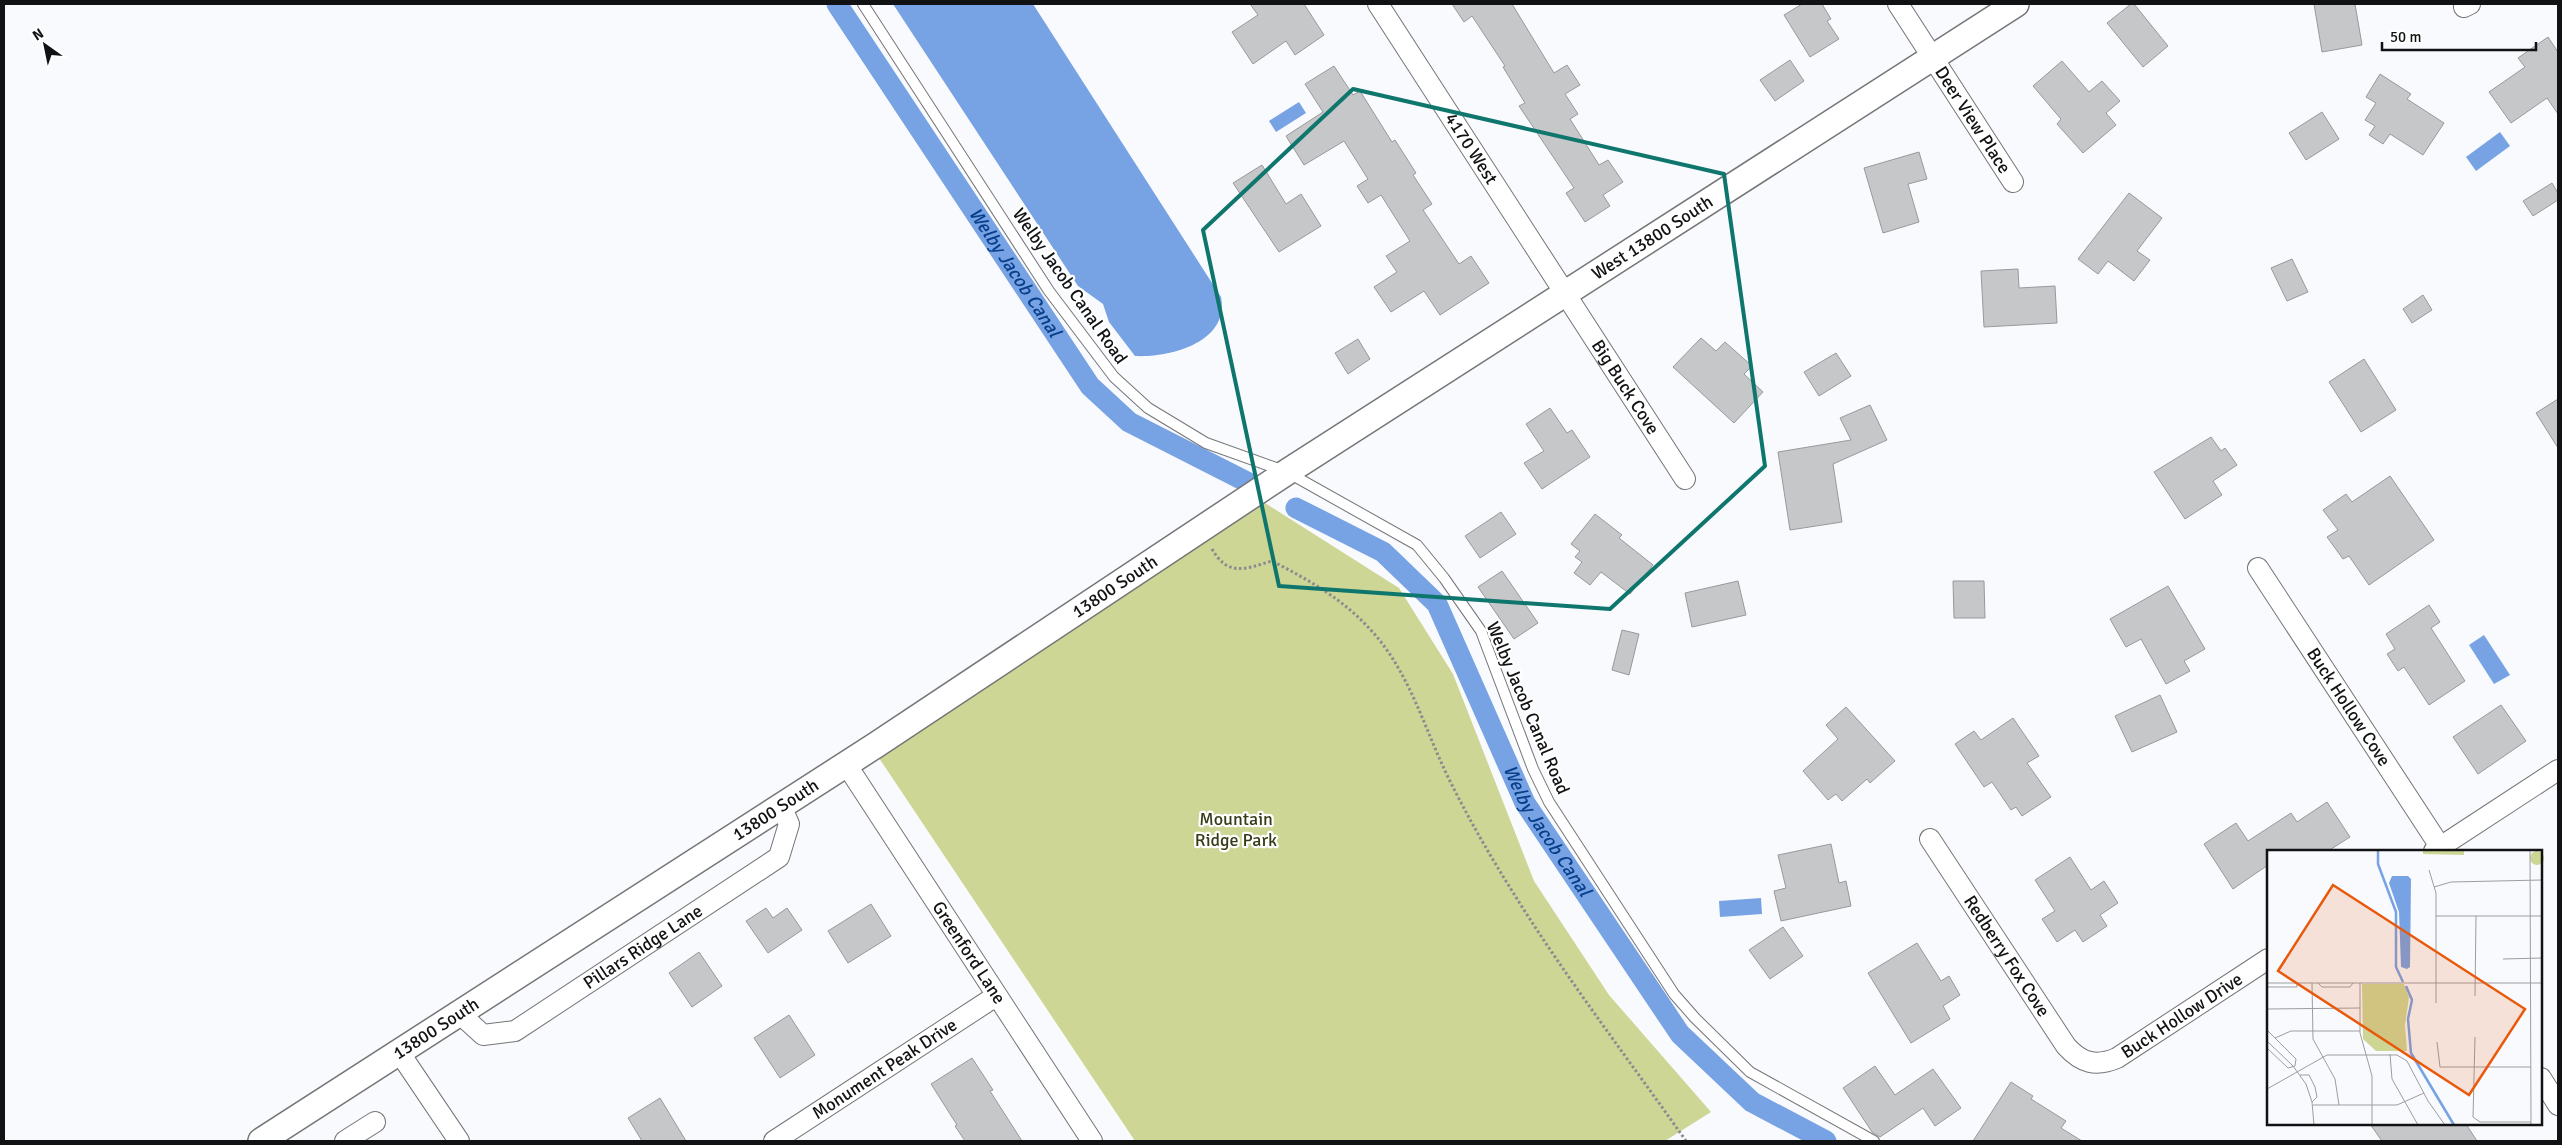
<svg xmlns="http://www.w3.org/2000/svg" width="2562" height="1145" viewBox="0 0 2562 1145" font-family="Signika,sans-serif">
<style>
.green{fill:#cdd695}
.water{fill:#77a2e4}
.lines{fill:none;stroke-linecap:round;stroke-linejoin:round}
.canal{stroke:#77a2e4;stroke-width:21}
.building{fill:#c5c7c9;stroke:#97999b}
.service-casing{stroke:#747577;stroke-width:12}
.minor-casing{stroke:#747577;stroke-width:22}
.tertiary-casing{stroke:#747577;stroke-width:28}
.path{stroke:#8b8c8f;stroke-width:3;stroke-dasharray:2.5 2.5;stroke-linecap:butt}
.service{stroke:#fff;stroke-width:10}
.minor{stroke:#fff;stroke-width:20}
.tertiary{stroke:#fff;stroke-width:25}
.marked{fill:none;stroke:#0f766e;stroke-width:4;stroke-linejoin:round}
.labels{text-anchor:middle;dominant-baseline:central;stroke-width:4.5;stroke-linejoin:round;paint-order:stroke}
.street-label{font-size:18px;fill:#111213;stroke:#fff}
.park-label{font-size:18px;fill:#373b17;stroke:#fff}
.water-label{font-size:19px;font-style:italic;fill:#073f8b;stroke:#fff}
.inset-river{fill:none;stroke:#77a2e4;stroke-width:2.5}
.inset-road{fill:none;stroke:#9c9d9f;stroke-width:1}
.view{fill:#e8590c;fill-opacity:0.15;stroke:#e8590c;stroke-width:2.5}
.inset-edge{fill:none;stroke:#111213;stroke-width:2.5}
</style>
<rect width="100%" height="100%" fill="#f8fafd"/>
<polygon class="green" points="1265,503 1399,588 1453,674 1534,881 1609,995 1711,1112 1665,1141 1135,1141 877,755"/>
<g class="water">
<path d="M893,4H1033L1221,297C1230,342 1170,358 1135,356L1109,322L1103,304L1078,286Z"/>
<polygon points="1299,102 1306,113 1276,132 1269,121"/>
<polygon points="2500,132 2510,146 2476,171 2466,157"/>
<polygon points="2484,635 2510,675 2494,684 2469,645"/>
<polygon points="1761,898 1762,914 1720,917 1719,901"/>
</g>
<g class="lines">
<g class="canal">
<path id="s1" d="M837,4L1090,386L1129,422L1247,482"/>
<path id="s2" d="M1296,508L1383,552L1437,604L1525,803L1680,1034L1752,1102L1826,1141"/>
</g>
</g>
<g class="building">
<polygon points="1250,4 1304,4 1324,35 1295,55 1286,41 1253,64 1232,32 1258,15"/>
<polygon points="1452,4 1512,4 1554,73 1567,65 1580,85 1565,94 1578,114 1570,119 1599,165 1608,160 1623,182 1603,195 1610,206 1585,222 1566,193 1574,188 1519,106 1525,103 1503,67 1505,66 1472,16 1464,22"/>
<polygon points="1802,4 1822,4 1831,19 1827,21 1839,39 1810,57 1784,15"/>
<polygon points="2131,4 2134,4 2168,46 2143,67 2107,23"/>
<polygon points="2314,4 2355,4 2362,45 2322,52"/>
<polygon points="2548,37 2558,52 2558,114 2547,98 2511,123 2489,92 2525,67 2518,58"/>
<polygon points="1790,60 1804,81 1775,101 1760,80"/>
<polygon points="2062,61 2089,92 2102,81 2120,101 2106,113 2116,125 2083,153 2057,124 2061,119 2033,86"/>
<polygon points="1334,66 1353,95 1360,91 1392,142 1395,140 1416,173 1413,175 1432,204 1423,210 1459,264 1471,256 1489,283 1440,315 1424,291 1391,312 1374,287 1397,272 1386,256 1410,241 1381,195 1368,203 1357,186 1368,179 1344,141 1304,165 1286,136 1323,112 1305,84"/>
<polygon points="2380,74 2411,94 2407,99 2444,123 2423,155 2390,134 2383,144 2369,135 2375,126 2365,120 2376,103 2366,97"/>
<polygon points="2322,112 2339,139 2306,160 2289,133"/>
<polygon points="1919,152 1927,179 1908,184 1919,222 1883,233 1864,168"/>
<polygon points="1262,165 1286,204 1301,194 1321,226 1279,252 1233,183"/>
<polygon points="2552,183 2558,193 2558,200 2533,216 2523,201"/>
<polygon points="2129,193 2162,218 2137,251 2150,260 2134,281 2108,261 2098,274 2078,259"/>
<polygon points="2292,259 2308,292 2287,301 2271,268"/>
<polygon points="2018,269 2019,288 2055,286 2057,323 1984,327 1981,271"/>
<polygon points="2423,295 2432,310 2412,323 2403,309"/>
<polygon points="1701,338 1716,351 1725,342 1752,366 1744,374 1763,392 1734,423 1673,367"/>
<polygon points="1358,339 1370,359 1348,374 1335,353"/>
<polygon points="1836,353 1851,376 1819,396 1804,372"/>
<polygon points="2364,359 2396,410 2361,432 2329,382"/>
<polygon points="2558,399 2558,448 2536,413"/>
<polygon points="1870,405 1887,440 1833,464 1842,522 1790,530 1778,452 1851,440 1840,418"/>
<polygon points="1550,408 1567,433 1572,430 1590,457 1542,489 1524,463 1544,451 1526,424"/>
<polygon points="2211,437 2221,451 2225,448 2237,465 2213,481 2222,495 2185,519 2154,472"/>
<polygon points="2390,476 2434,540 2369,585 2349,556 2343,559 2327,537 2338,530 2323,510 2346,494 2352,502"/>
<polygon points="1501,512 1516,534 1480,558 1465,536"/>
<polygon points="1595,514 1622,535 1619,538 1653,565 1630,594 1601,572 1590,585 1574,573 1582,562 1575,557 1580,551 1571,544"/>
<polygon points="1502,571 1538,623 1514,639 1478,587"/>
<polygon points="1738,581 1746,615 1692,627 1685,593"/>
<polygon points="1953,581 1984,581 1985,618 1954,618"/>
<polygon points="2168,586 2205,649 2184,661 2190,671 2166,684 2141,639 2126,647 2110,619"/>
<polygon points="2429,605 2440,622 2431,628 2465,681 2429,705 2404,667 2398,671 2387,654 2395,649 2386,634"/>
<polygon points="1622,630 1639,634 1629,675 1612,670"/>
<polygon points="2160,695 2177,732 2132,752 2115,716"/>
<polygon points="2501,705 2526,741 2478,774 2453,737"/>
<polygon points="1846,707 1895,761 1870,783 1867,779 1842,801 1836,794 1828,800 1803,771 1838,739 1826,725"/>
<polygon points="2013,718 2039,756 2027,763 2051,797 2022,816 2016,807 2011,810 1992,782 1984,787 1955,744 1974,731 1981,740"/>
<polygon points="2327,802 2350,837 2328,851 2268,851 2268,865 2233,889 2204,844 2236,823 2248,841 2291,813 2297,822"/>
<polygon points="1831,844 1839,883 1846,881 1851,906 1781,921 1774,891 1786,888 1778,855"/>
<polygon points="2070,857 2091,890 2104,881 2118,903 2100,915 2107,926 2083,942 2075,930 2057,942 2042,919 2055,911 2035,880"/>
<polygon points="871,904 891,936 848,963 828,931"/>
<polygon points="766,908 773,918 787,908 802,930 768,953 746,921"/>
<polygon points="1783,927 1803,956 1770,979 1749,950"/>
<polygon points="1917,943 1941,981 1949,976 1960,995 1943,1006 1950,1019 1911,1043 1868,973"/>
<polygon points="699,952 722,986 692,1007 669,973"/>
<polygon points="789,1015 815,1055 780,1078 754,1038"/>
<polygon points="972,1058 993,1090 990,1091 1022,1141 965,1141 955,1126 957,1125 931,1084"/>
<polygon points="1875,1066 1895,1095 1933,1069 1961,1108 1935,1126 1923,1108 1880,1137 1872,1132 1843,1088"/>
<polygon points="2011,1082 2033,1096 2031,1099 2066,1121 2061,1128 2082,1141 1973,1141"/>
<polygon points="660,1098 686,1141 642,1141 628,1118"/>
<polygon points="2370,1124 2466,1124 2477,1141 2382,1141"/>
</g>
<g class="lines">
<defs>
<polyline id="service" points="863,4 1049,291 1114,377 1148,408 1206,443 1287,472 1417,545 1444,578 1481,631 1533,769 1549,802 1674,994 1695,1018 1750,1072 1874,1141"/>
<g id="minor">
<path id="s3" d="M1378,4L1685,479"/>
<path id="s4" d="M1898,4L2013,182"/>
<polyline points="2464,7 2470,4"/>
<path id="s5" d="M2258,568L2443,851"/>
<path id="s6" d="M846,764L1092,1141"/>
<path id="s7" d="M1930,839L2066,1046C2081,1063 2096,1067 2117,1058L2268,959"/>
<polyline points="2434,851 2558,770"/>
<path id="s8" d="M459,1013L483,1035L515,1031L779,857L789,824L781,806"/>
<polyline points="399,1052 459,1141"/>
<polyline points="2541,1078 2558,1105"/>
<polyline points="345,1141 375,1122"/>
<path id="s9" d="M774,1141L996,996"/>
</g>
<g id="tertiary">
<path id="s10" d="M261,1141L876,745L1287,472L2016,4"/>
</g>
</defs>
<use href="#service" class="service-casing"/>
<use href="#minor" class="minor-casing"/>
<use href="#tertiary" class="tertiary-casing"/>
<path class="path" d="M1212,549C1228,577 1245,569 1272,561C1307,579 1341,598 1368,627C1407,667 1423,724 1446,773C1465,812 1486,849 1509,886C1563,974 1627,1057 1686,1141"/>
<use href="#service" class="service"/>
<use href="#minor" class="minor"/>
<use href="#tertiary" class="tertiary"/>
</g>
<path class="marked" d="M1353,89L1724,174L1765,466L1610,609L1279,586L1203,230Z"/>
<g class="labels">
<g class="street-label">
<text stroke="none"><textPath href="#s4" startOffset="138">Deer View Place</textPath></text>
<text stroke="none"><textPath href="#s3" startOffset="172">4170 West</textPath></text>
<text stroke="none"><textPath href="#s10" startOffset="1659">West 13800 South</textPath></text>
<text transform="translate(1070 286) rotate(55)">Welby Jacob Canal Road</text>
<text stroke="none"><textPath href="#s3" startOffset="456">Big Buck Cove</textPath></text>
<text stroke="none"><textPath href="#s10" startOffset="1018">13800 South</textPath></text>
<text stroke="none"><textPath href="#s5" startOffset="166">Buck Hollow Cove</textPath></text>
<text transform="translate(1528 708) rotate(67)">Welby Jacob Canal Road</text>
<text stroke="none"><textPath href="#s10" startOffset="612">13800 South</textPath></text>
<text stroke="none"><textPath href="#s8" startOffset="218">Pillars Ridge Lane</textPath></text>
<text stroke="none"><textPath href="#s6" startOffset="225">Greenford Lane</textPath></text>
<text stroke="none"><textPath href="#s7" startOffset="140">Redberry Fox Cove</textPath></text>
<text stroke="none"><textPath href="#s7" startOffset="382">Buck Hollow Drive</textPath></text>
<text stroke="none"><textPath href="#s10" startOffset="208">13800 South</textPath></text>
<text stroke="none"><textPath href="#s9" startOffset="132">Monument Peak Drive</textPath></text>
</g>
<g class="park-label">
<text x="1236" y="819">Mountain<tspan x="1236" dy="21">Ridge Park</tspan></text>
</g>
<g class="water-label">
<text stroke="none"><textPath href="#s1" startOffset="322">Welby Jacob Canal</textPath></text>
<text stroke="none"><textPath href="#s2" startOffset="425">Welby Jacob Canal</textPath></text>
</g>
</g>
<g transform="translate(2267 850)">
<rect width="275" height="275" fill="#f8fafd"/>
<path d="M156,0H197V5L156,4ZM263 8a7 7 0 1 1 14 0a7 7 0 1 1-14 0ZM95,134H137L142,147L138,175L140,201H109L96,189Z" fill="#cdd695"/>
<path d="M125,26H141L144,29L143,117L140,119L134,117L132,62L122,33Z" fill="#77a2e4"/>
<path class="inset-river" d="M111,0V14L129,62V117L136,132M139,136L145,150L141,169L144,203L187,275"/>
<path class="inset-road" d="M263,0L264,275M162,20L169,43V153M167,37L184,32L275,30M169,66H275M236,109L275,108M0,133H275M45,133L46,189L68,229L72,255M51,133L55,137H83L86,133M93,133V183L105,226V275M0,137H30V133M208,146L209,66M0,159L93,158M0,180L29,209L28,216L21,218L0,198M208,187L206,267L213,272H264M8,188L24,181H93M0,191L26,216L39,234L45,252L47,275M170,192L173,217H264M123,204L125,229L151,275M33,225H42L48,237L50,247L45,252M0,239L60,205H130L140,211L161,251L178,275M46,255H130L157,243"/>
<path class="view" d="M66,35L258,159L202,245L11,121Z"/>
<rect width="275" height="275" class="inset-edge"/>
</g>
<rect width="2562" height="1145" fill="none" stroke="#111213" stroke-width="10"/>
<g transform="translate(45 45) rotate(327)" stroke="#ffffff" stroke-width="4" paint-order="stroke">
<path d="M0-4L9 19L0 12L-9 19Z" fill="#111213"/>
<text y="-8" font-size="14" font-weight="bold" text-anchor="middle" fill="#111213">N</text>
</g>
<path d="M2382 42v8h154v-8" fill="none" stroke="#111213" stroke-width="2.5"/>
<text x="2390" y="42" font-size="15" fill="#111213" stroke="#ffffff" stroke-width="4" paint-order="stroke">50 m</text>
</svg>
